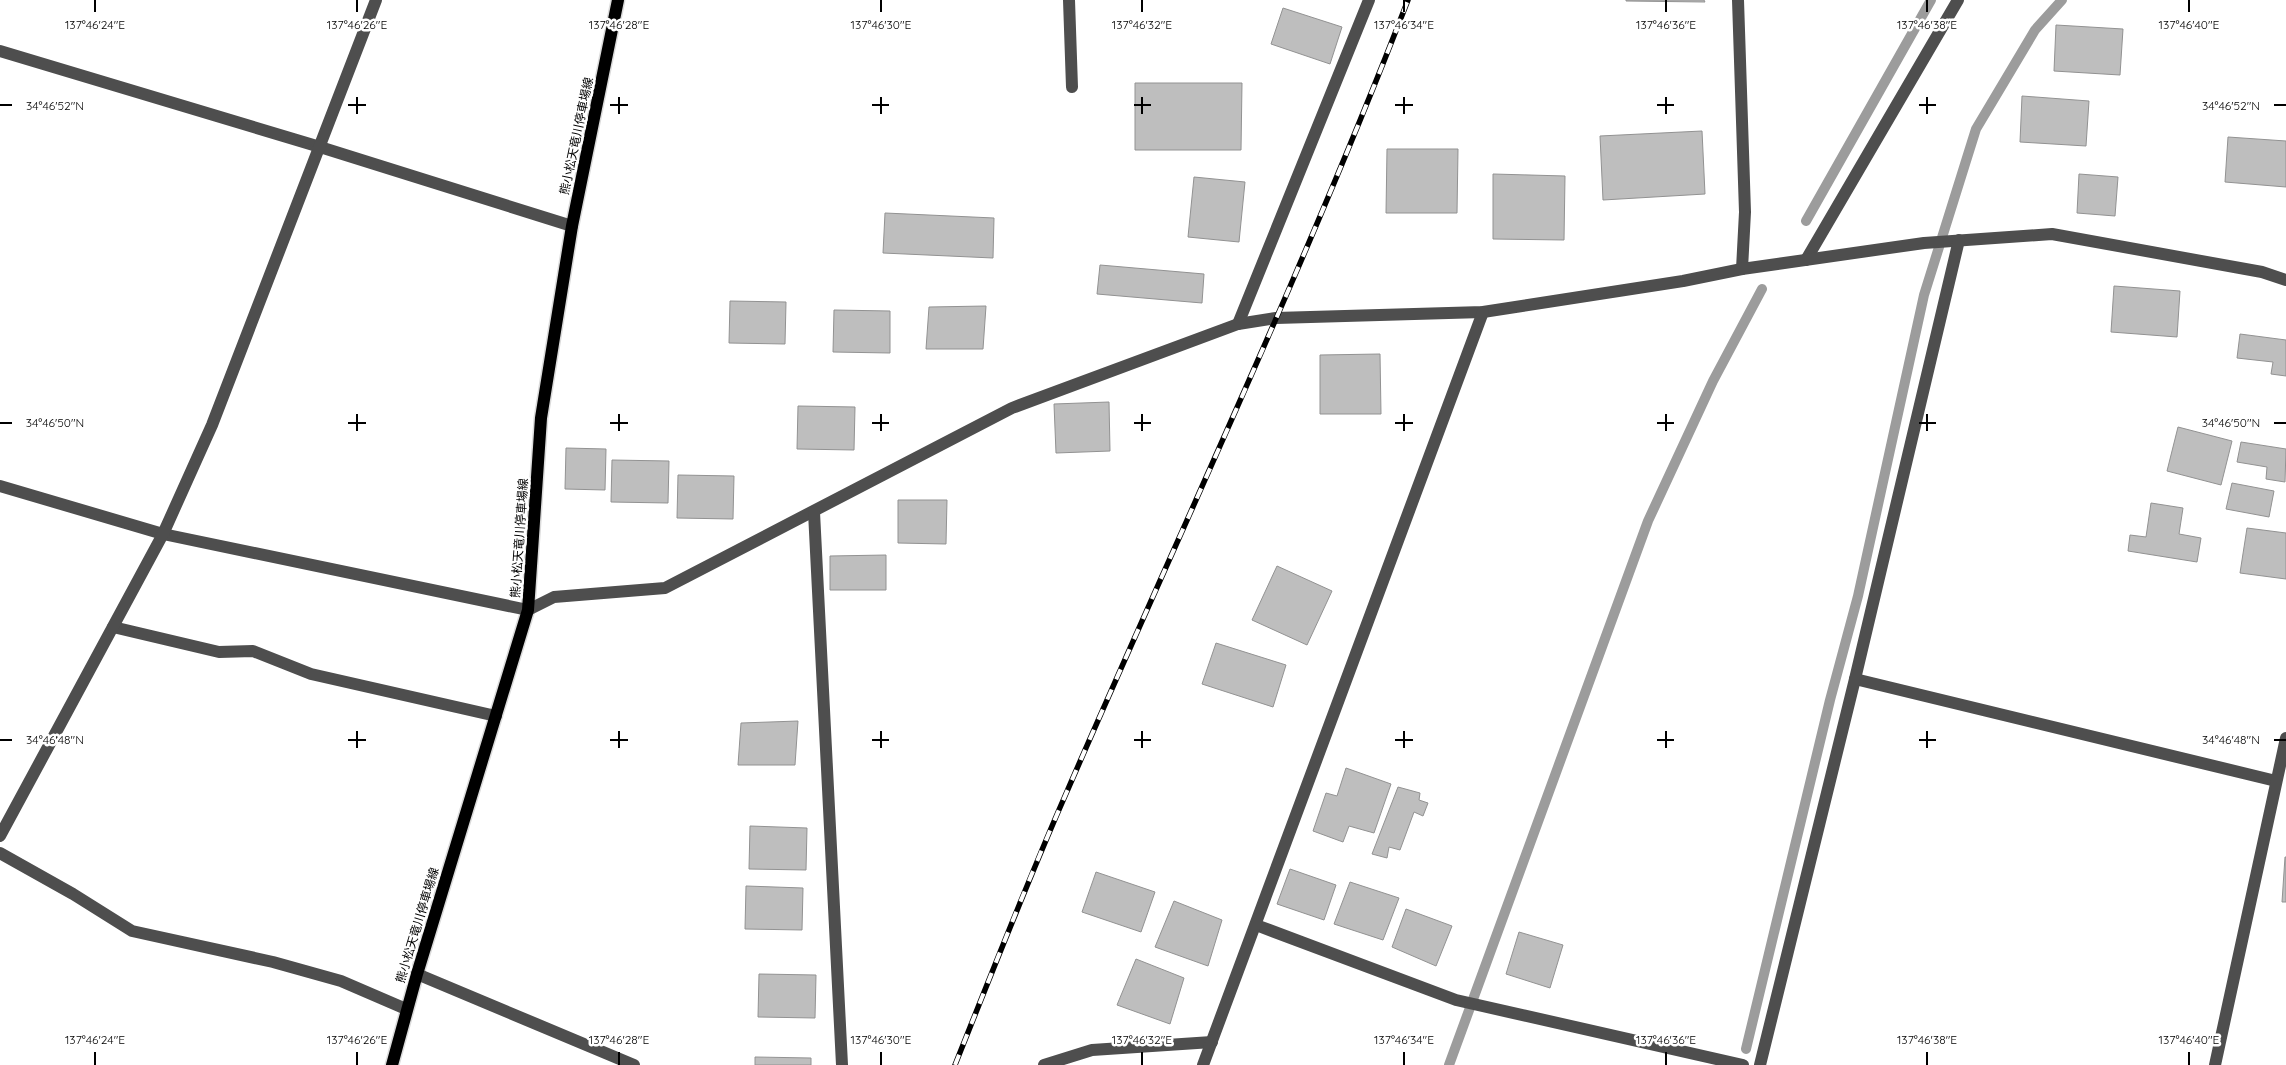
<svg xmlns="http://www.w3.org/2000/svg" width="2286" height="1065" viewBox="0 0 2286 1065" font-family="Quicksand,'Noto Sans JP',sans-serif">
<style>
.lines{fill:none;stroke-linecap:round;stroke-linejoin:round}
.stream{stroke:#9c9c9c;stroke-width:10}
.building{fill:#bebebe;stroke:#929292}
.major-casing{stroke:#dbdbdb;stroke-width:15}
.minor{stroke:#4e4e4e;stroke-width:12}
.major{stroke:#000;stroke-width:12}
.rail-casing{stroke:#000;stroke-width:5.5}
.rail{stroke:#fff;stroke-width:4;stroke-dasharray:11;stroke-linecap:butt}
.ticks{fill:none;stroke:#000;stroke-width:2}
.labels{text-anchor:middle;dominant-baseline:central;stroke-width:5;stroke-linejoin:round;paint-order:stroke}
.street-label{font-size:12px;fill:#000;stroke:#fff}
.ticks-label{font-size:12px;text-anchor:middle;fill:#000;stroke:#fff;stroke-width:5;stroke-linejoin:round;paint-order:stroke}
</style>
<rect width="100%" height="100%" fill="#fff"/>
<g class="lines">
<g class="stream">
<polyline points="1806,221 1931,0"/>
<polyline points="1746,1049 1830,700 1858,596 1924,295 1976,129 2035,30 2062,0"/>
<polyline points="1449,1065 1648,521 1713,381 1762,289"/>
</g>
</g>
<g class="building">
<polygon points="1626,0 1704,0 1705,2 1626,1"/>
<polygon points="1283,8 1342,27 1330,64 1271,44"/>
<polygon points="2056,25 2123,29 2120,75 2054,71"/>
<polygon points="1135,83 1242,83 1241,150 1135,150"/>
<polygon points="2022,96 2089,101 2086,146 2020,142"/>
<polygon points="1702,131 1705,194 1603,200 1600,136"/>
<polygon points="2228,137 2286,141 2286,187 2225,182"/>
<polygon points="1387,149 1458,149 1457,213 1386,213"/>
<polygon points="1493,174 1565,176 1564,240 1493,239"/>
<polygon points="2079,174 2118,177 2115,216 2077,213"/>
<polygon points="1194,177 1245,182 1239,242 1188,237"/>
<polygon points="885,213 994,218 993,258 883,253"/>
<polygon points="1100,265 1204,274 1202,303 1097,294"/>
<polygon points="2114,286 2180,291 2177,337 2111,332"/>
<polygon points="730,301 786,302 785,344 729,343"/>
<polygon points="986,306 983,349 926,349 929,307"/>
<polygon points="834,310 890,311 890,353 833,352"/>
<polygon points="2240,334 2286,340 2286,376 2271,374 2273,362 2237,358"/>
<polygon points="1380,354 1381,414 1320,414 1320,355"/>
<polygon points="1109,402 1110,451 1056,453 1054,404"/>
<polygon points="798,406 855,407 854,450 797,449"/>
<polygon points="2178,427 2232,441 2221,485 2167,471"/>
<polygon points="2241,442 2286,449 2285,482 2266,479 2267,467 2237,462"/>
<polygon points="566,448 606,449 605,490 565,489"/>
<polygon points="612,460 669,461 668,503 611,502"/>
<polygon points="678,475 734,476 733,519 677,518"/>
<polygon points="2232,483 2274,491 2269,517 2226,509"/>
<polygon points="898,500 947,500 946,544 898,543"/>
<polygon points="2151,503 2183,508 2179,534 2201,538 2197,562 2128,551 2130,535 2146,537"/>
<polygon points="2247,528 2286,533 2286,579 2240,573"/>
<polygon points="886,555 886,590 830,590 830,556"/>
<polygon points="1277,566 1332,591 1307,645 1252,620"/>
<polygon points="1216,643 1286,665 1273,707 1202,684"/>
<polygon points="798,721 795,765 738,765 741,723"/>
<polygon points="1346,768 1391,784 1374,833 1349,826 1343,842 1313,831 1326,793 1337,796"/>
<polygon points="1398,787 1420,793 1419,800 1428,803 1423,816 1414,812 1400,850 1389,847 1387,858 1372,854"/>
<polygon points="750,826 807,828 806,870 749,869"/>
<polygon points="2285,857 2286,857 2286,902 2282,902"/>
<polygon points="1290,869 1336,885 1324,920 1277,904"/>
<polygon points="1096,872 1155,892 1141,932 1082,912"/>
<polygon points="1350,882 1399,898 1383,940 1334,924"/>
<polygon points="746,886 803,888 802,930 745,929"/>
<polygon points="1174,901 1222,920 1208,966 1155,947"/>
<polygon points="1406,909 1452,926 1436,966 1392,947"/>
<polygon points="1519,932 1563,945 1550,988 1506,974"/>
<polygon points="1136,959 1184,978 1170,1024 1117,1005"/>
<polygon points="759,974 816,975 815,1018 758,1017"/>
<polygon points="755,1057 811,1058 811,1065 755,1065"/>
</g>
<g class="lines">
<defs>
<polyline id="major" points="392,1065 417,974 528,610 541,418 572,226 618,0"/>
</defs>
<use href="#major" class="major-casing"/>
<g class="minor">
<polyline points="1069,0 1072,87"/>
<polyline points="1738,0 1745,212 1742,269"/>
<polyline points="0,51 320,147 572,226"/>
<polyline points="1806,260 1958,0"/>
<polyline points="1238,324 1369,0"/>
<polyline points="0,486 163,534 528,610 554,597 665,588 1012,408 1238,324 1276,318 1483,312 1683,281 1742,269 1924,243 2052,234 2262,272 2286,280"/>
<polyline points="814,512 842,1065"/>
<polyline points="113,627 219,652 253,651 311,674 496,716"/>
<polyline points="1855,679 2276,781"/>
<polyline points="0,836 163,534 212,425 376,0"/>
<polyline points="0,853 73,894 132,931 273,962 341,981 406,1009"/>
<polyline points="1256,925 1456,1000 1743,1065"/>
<polyline points="417,974 634,1065"/>
<polyline points="1044,1065 1092,1050 1212,1042"/>
<polyline points="1203,1065 1483,312"/>
<polyline points="1760,1065 1855,679 1959,240"/>
<polyline points="2215,1065 2286,738"/>
</g>
<use href="#major" class="major"/>
<defs>
<path id="rail" d="M955,1065C991,975 1026,885 1065,796C1180,531 1304,269 1408,0"/>
</defs>
<use href="#rail" class="rail-casing"/>
<use href="#rail" class="rail"/>
</g>
<path class="ticks" d="M95,0V12M357,0V12M619,0V12M881,0V12M1142,0V12M1404,0V12M1666,0V12M1927,0V12M2189,0V12M357,97V114M619,97V114M881,97V114M1142,97V114M1404,97V114M1666,97V114M1927,97V114M0,105H12M348,105H366M610,105H628M872,105H889M1134,105H1151M1395,105H1413M1657,105H1674M1919,105H1936M2274,105H2286M357,414V431M619,414V431M881,414V431M1142,414V431M1404,414V431M1666,414V431M1927,414V431M0,423H12M348,423H366M610,423H628M872,423H889M1134,423H1151M1395,423H1413M1657,423H1674M1919,423H1936M2274,423H2286M357,731V748M619,731V748M881,731V748M1142,731V748M1404,731V748M1666,731V748M1927,731V748M0,740H12M348,740H366M610,740H628M872,740H889M1134,740H1151M1395,740H1413M1657,740H1674M1919,740H1936M2274,740H2286M95,1052V1065M357,1052V1065M619,1052V1065M881,1052V1065M1142,1052V1065M1404,1052V1065M1666,1052V1065M1927,1052V1065M2189,1052V1065"/>
<g class="labels">
<g class="street-label">
<text transform="translate(576 136) rotate(-78)">熊小松天竜川停車場線</text>
<text transform="translate(519 538) rotate(-86)">熊小松天竜川停車場線</text>
<text transform="translate(417 925) rotate(-73)">熊小松天竜川停車場線</text>
</g>
</g>
<g class="ticks-label">
<text x="95" y="29">137°46'24"E</text>
<text x="357" y="29">137°46'26"E</text>
<text x="619" y="29">137°46'28"E</text>
<text x="881" y="29">137°46'30"E</text>
<text x="1142" y="29">137°46'32"E</text>
<text x="1404" y="29">137°46'34"E</text>
<text x="1666" y="29">137°46'36"E</text>
<text x="1927" y="29">137°46'38"E</text>
<text x="2189" y="29">137°46'40"E</text>
<text x="55" y="110">34°46'52"N</text>
<text x="2231" y="110">34°46'52"N</text>
<text x="55" y="427">34°46'50"N</text>
<text x="2231" y="427">34°46'50"N</text>
<text x="55" y="744">34°46'48"N</text>
<text x="2231" y="744">34°46'48"N</text>
<text x="95" y="1044">137°46'24"E</text>
<text x="357" y="1044">137°46'26"E</text>
<text x="619" y="1044">137°46'28"E</text>
<text x="881" y="1044">137°46'30"E</text>
<text x="1142" y="1044">137°46'32"E</text>
<text x="1404" y="1044">137°46'34"E</text>
<text x="1666" y="1044">137°46'36"E</text>
<text x="1927" y="1044">137°46'38"E</text>
<text x="2189" y="1044">137°46'40"E</text>
</g>
</svg>
